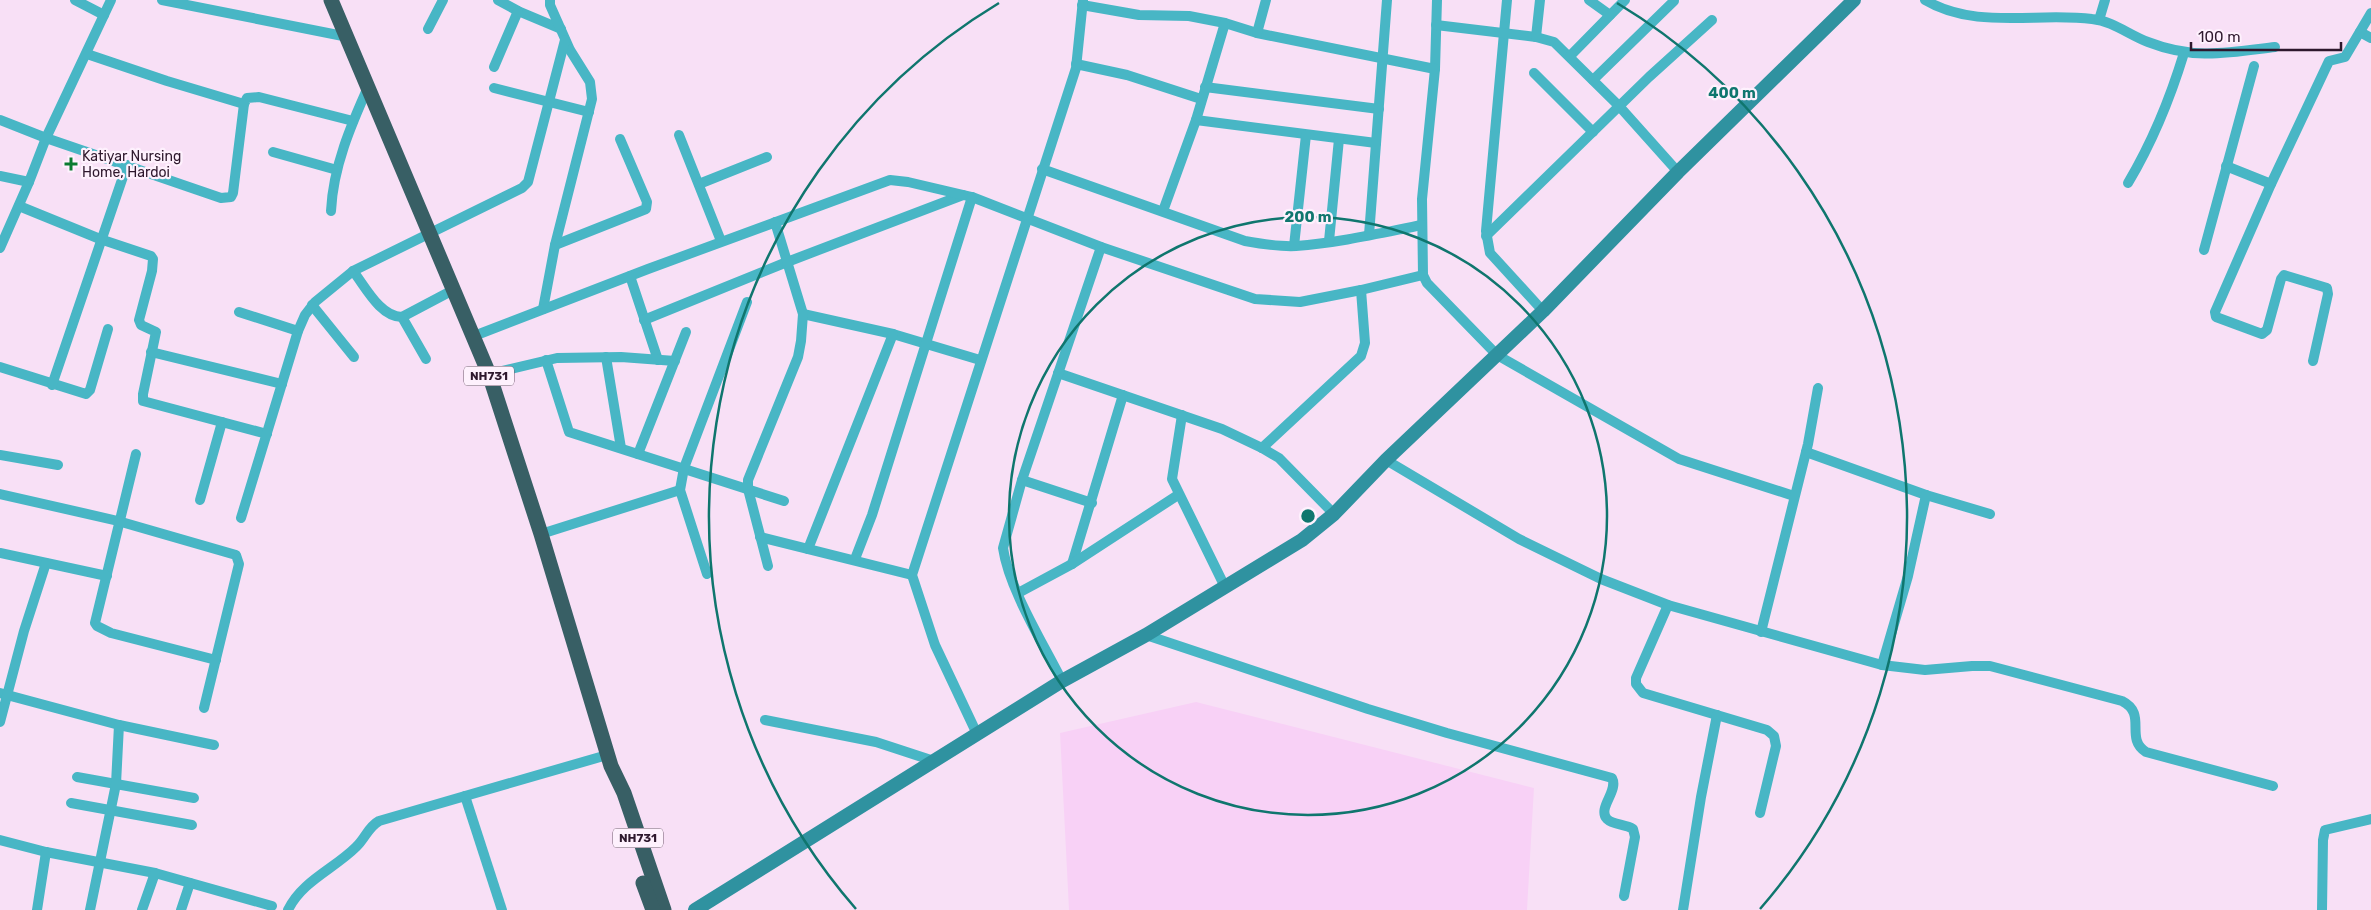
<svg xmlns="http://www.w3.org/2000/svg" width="2371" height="910" viewBox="0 0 2371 910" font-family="Rubik,sans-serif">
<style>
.built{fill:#f8d1f6}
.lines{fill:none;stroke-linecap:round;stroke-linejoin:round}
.street{stroke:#48b6c5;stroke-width:10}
.secondary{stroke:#2f92a0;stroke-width:14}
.highway{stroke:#385f65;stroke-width:15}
.ring{fill:none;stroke:#0f766e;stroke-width:2.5}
.poi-dot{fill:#0b7c31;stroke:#fef1fd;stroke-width:2}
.labels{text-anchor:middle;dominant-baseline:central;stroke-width:4.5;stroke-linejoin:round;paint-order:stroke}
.shield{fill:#fef1fd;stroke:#6c596b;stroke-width:1}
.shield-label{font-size:12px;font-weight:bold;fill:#2e182d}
.poi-label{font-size:14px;fill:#2e182d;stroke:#fef1fd;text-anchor:start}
.centre{fill:#0f766e;stroke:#fef1fd;stroke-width:2.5}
.ring-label{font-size:15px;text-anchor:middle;font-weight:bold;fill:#0f766e;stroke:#fef1fd;stroke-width:4.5;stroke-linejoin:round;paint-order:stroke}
</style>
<rect width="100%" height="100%" fill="#f8e0f6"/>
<polygon class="built" points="1196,702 1534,788 1527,910 1069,910 1060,733"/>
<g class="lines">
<g class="street">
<polyline points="75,0 104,15"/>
<polyline points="162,0 348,37"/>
<polyline points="498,0 518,11 561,29"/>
<polyline points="1437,0 1435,69 1422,199 1423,275 1427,283 1497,355 1679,459 1794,496"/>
<polyline points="1507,0 1486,231 1490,253 1543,311"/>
<polyline points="1589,0 1610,15"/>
<path d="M1925,0C1975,30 2037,12 2092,19C2113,21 2129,35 2148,42C2194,60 2227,53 2275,47"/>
<polyline points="1082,5 1139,15 1189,16 1225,23 1257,33 1435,69"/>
<polyline points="2099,20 2105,0"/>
<polyline points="1436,25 1536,37 1554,42 1619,106 1678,172"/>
<polyline points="428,29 443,0"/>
<polyline points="2360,32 2371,38"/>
<polyline points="1257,33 1266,0"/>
<polyline points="1536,37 1540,0"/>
<polyline points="87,54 167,81 244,104"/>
<polyline points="1570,56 1625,0"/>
<polyline points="1076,64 1127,75 1201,99"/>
<polyline points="494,67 518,11"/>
<polyline points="1534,73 1593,132"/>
<polyline points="1593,80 1674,1"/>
<polyline points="1205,87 1379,109"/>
<polyline points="494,88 589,112"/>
<polyline points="0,120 46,138 221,198 231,197 233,193 244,104 247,98 259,97 353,121"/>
<polyline points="1196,120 1376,143"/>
<polyline points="679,135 721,241"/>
<polyline points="273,152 337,170"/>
<polyline points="2226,166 2271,184"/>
<path d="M1042,169L1245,241C1262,244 1279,247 1296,246C1338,243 1381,233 1422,225"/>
<polyline points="0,176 29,182"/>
<path d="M2128,183C2153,141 2170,99 2184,53"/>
<polyline points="699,184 767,157"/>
<polyline points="19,206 100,239 151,256 153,259 152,271 139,320 141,325 156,332 143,394 143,401 267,434"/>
<path d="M331,211C333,167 351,125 369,85"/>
<polyline points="1163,211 1196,120 1225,23"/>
<polyline points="1369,235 1387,0"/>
<polyline points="1486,236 1649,77 1712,20"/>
<polyline points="1329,241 1339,139"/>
<polyline points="555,245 646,209 647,202 620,139"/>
<polyline points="1294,246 1306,135"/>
<polyline points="0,248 29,182 46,138 111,0"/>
<polyline points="2204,250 2254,66"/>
<path d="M353,271C365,286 380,317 402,317L455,289"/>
<polyline points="630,276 658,360"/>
<polyline points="312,305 354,357"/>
<polyline points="543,309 555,245 592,99 590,82 570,50 550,5 550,0"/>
<polyline points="239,312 298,331"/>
<polyline points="803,314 893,334 980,360"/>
<polyline points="402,317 426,359"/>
<polyline points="644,320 787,262 963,195"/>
<polyline points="474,336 648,269 890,180 908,182 972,197 1101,247 1255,299 1300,302 1361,290 1423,275"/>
<polyline points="151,352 282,384"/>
<polyline points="606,357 621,448"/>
<polyline points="546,360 569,432 784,501"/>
<polyline points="2313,361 2328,294 2327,288 2284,275 2281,279 2267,330 2262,334 2216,317 2215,312 2271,184 2329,61 2345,57 2371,13"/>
<polyline points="0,367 86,394 90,390 108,329"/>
<polyline points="1058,373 1222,429 1262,448 1279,458 1334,514"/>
<polyline points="489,374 557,358 621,357 675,361"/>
<polyline points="52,385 127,165"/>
<polyline points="1182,415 1172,479 1225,587"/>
<polyline points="1262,448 1361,356 1365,343 1361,290"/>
<polyline points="1806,452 1926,495 1990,514"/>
<polyline points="136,454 95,623 97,626 111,633 216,660"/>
<polyline points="638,454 686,332"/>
<polyline points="0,455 58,465"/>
<path d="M1386,460L1519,539L1601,579L1668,605L1882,665L1925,670L1972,666H1990L2122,701C2148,714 2124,738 2146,752L2273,786"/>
<polyline points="1022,480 1092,503"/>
<polyline points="0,494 118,521 236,555 239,564 204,708"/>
<polyline points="200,500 222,422"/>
<polyline points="241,518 298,331 305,315 315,302 353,271 522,188 528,182 565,40"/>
<polyline points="541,534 680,490"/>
<polyline points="760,537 912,575"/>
<polyline points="808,549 893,334"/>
<polyline points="0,553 107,576"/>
<polyline points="855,559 872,515 972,197"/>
<polyline points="1072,564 1123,395"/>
<polyline points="768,566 748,489 748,480 798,357 801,341 803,314 775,222"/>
<polyline points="707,574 680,490 684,468 747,302"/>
<polyline points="1018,593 1072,564 1178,495"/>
<polyline points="1668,605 1636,678 1636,684 1643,693 1767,730 1774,736 1776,746 1760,813"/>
<polyline points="1761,632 1808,444 1818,388"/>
<path d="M1146,635L1368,709L1447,733L1612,778C1619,791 1597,808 1607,819C1613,825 1625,824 1633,829L1635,837L1624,896"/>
<polyline points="1882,665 1908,576 1926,495"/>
<path d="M1062,681C1043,643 1009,589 1003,548L1022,480L1101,247"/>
<polyline points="0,693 119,725 214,745"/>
<polyline points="765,720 876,742 934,761"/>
<polyline points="0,722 24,631 46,563"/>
<polyline points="977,734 935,645 912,575 1076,68 1083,0"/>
<polyline points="77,777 194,798"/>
<polyline points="465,796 502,910"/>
<polyline points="71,803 192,825"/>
<polyline points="0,840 46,852 155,873 272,906"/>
<polyline points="37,910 46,852"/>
<polyline points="90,910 116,784 119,725"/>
<polyline points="142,910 155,873"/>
<polyline points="181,910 190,883"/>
<path d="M288,910C302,881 334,869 356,847C365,839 368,827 379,821L607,755"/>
<polyline points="1683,910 1701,797 1717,715"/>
<polyline points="2322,910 2323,840 2325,830 2371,819"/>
</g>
<polyline class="secondary" points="695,910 1062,681 1146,635 1302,540 1334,514 1386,460 1543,311 1678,172 1854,0"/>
<g class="highway">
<polyline points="331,0 489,374 541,534 611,766 624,793 664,910"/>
<polyline points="643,883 653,910"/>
</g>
</g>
<g class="ring">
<circle cx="1308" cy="516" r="299"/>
<path d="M856 909A599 599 0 0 1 999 3M1617 3A599 599 0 0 1 1760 909"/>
</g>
<path class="poi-dot" d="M68.5 156.5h5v5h5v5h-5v5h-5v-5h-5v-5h5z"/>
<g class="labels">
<g class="shield">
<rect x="464" y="366.5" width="50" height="19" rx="4"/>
<rect x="613" y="828.5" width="50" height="19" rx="4"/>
</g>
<g class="shield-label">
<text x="489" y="376">NH731</text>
<text x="638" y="838">NH731</text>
</g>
<g class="poi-label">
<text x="82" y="156">Katiyar Nursing<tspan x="82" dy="16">Home, Hardoi</tspan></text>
</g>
</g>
<circle cx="1308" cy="516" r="8" class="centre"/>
<g class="ring-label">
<text x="1732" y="98">400 m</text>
<text x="1308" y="222">200 m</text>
</g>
<path d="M2191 42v8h150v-8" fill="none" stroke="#2e182d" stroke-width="2.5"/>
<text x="2198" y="42" font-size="15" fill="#2e182d" stroke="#fef1fd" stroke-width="4" paint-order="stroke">100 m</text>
</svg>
